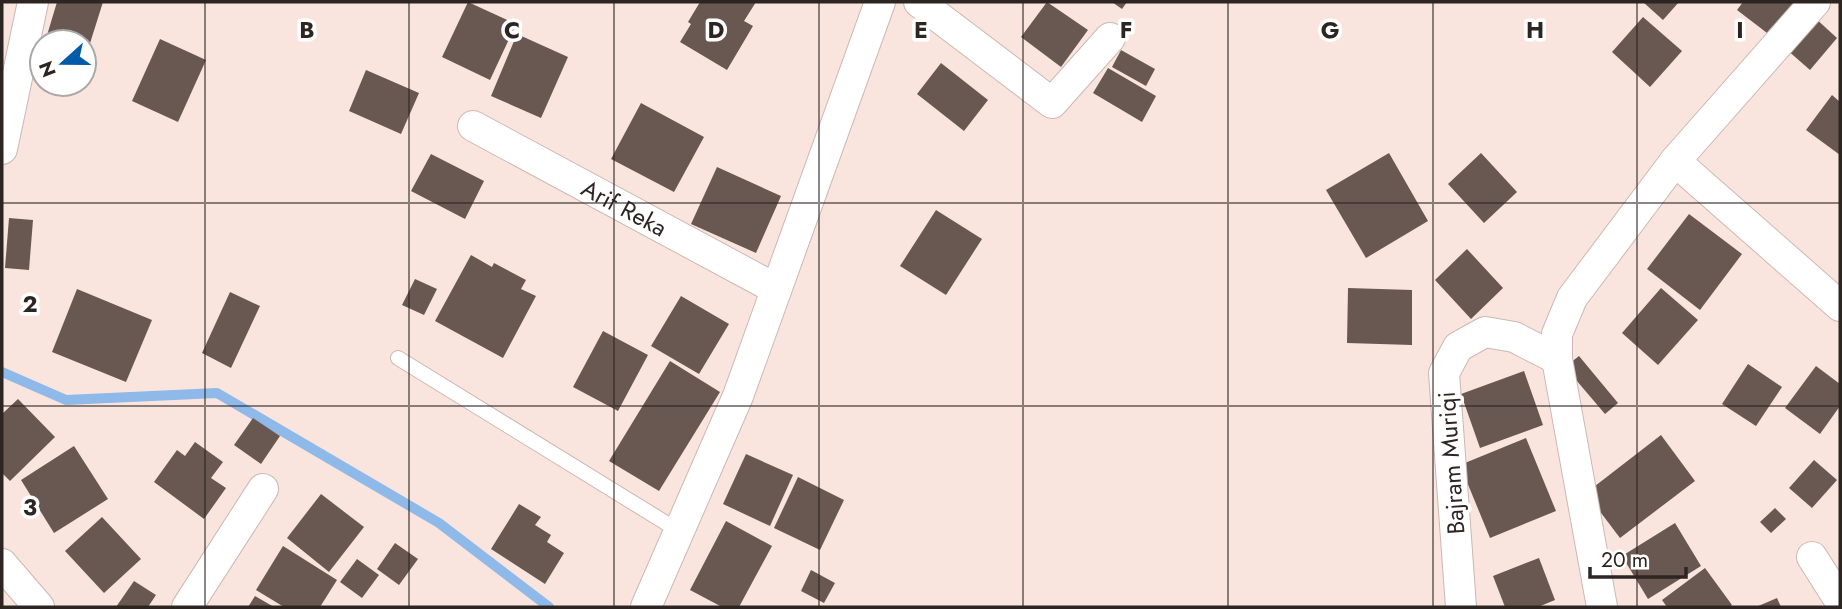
<svg xmlns="http://www.w3.org/2000/svg" width="1842" height="609" viewBox="0 0 1842 609" font-family="Jost,sans-serif">
<style>
.lines{fill:none;stroke-linecap:round;stroke-linejoin:round}
.stream{stroke:#8fb9e9;stroke-width:10}
.building{fill:#695851}
.service-casing{stroke:#ccb8b1;stroke-width:16}
.minor-casing{stroke:#ccb8b1;stroke-width:32}
.service{stroke:#fff;stroke-width:14}
.minor{stroke:#fff;stroke-width:30}
.grid{fill:none;stroke:#2c2522;stroke-width:2;stroke-opacity:0.55}
.labels{text-anchor:middle;dominant-baseline:central;stroke-width:7;stroke-linejoin:round;paint-order:stroke}
.street-label{font-size:24px;fill:#2c2522;stroke:#fff}
.grid-label{font-size:23px;text-anchor:middle;font-weight:bold;fill:#2c2522;stroke:#fff;stroke-width:7;stroke-linejoin:round;paint-order:stroke}
</style>
<rect width="100%" height="100%" fill="#fae5de"/>
<g class="lines">
<polyline class="stream" points="2,372 66,400 217,393 439,523 549,607"/>
</g>
<g class="building">
<polygon points="57,2 103,2 86,56 84,55 84,42 45,42"/>
<polygon points="468,2 516,24 490,80 442,57"/>
<polygon points="700,2 756,2 744,21 753,26 727,70 680,42 691,24 688,22"/>
<polygon points="1047,2 1088,30 1061,67 1021,37"/>
<polygon points="1112,2 1127,2 1122,9"/>
<polygon points="1643,2 1679,2 1663,20"/>
<polygon points="1743,2 1797,2 1771,36 1737,10"/>
<polygon points="1643,17 1682,51 1650,87 1612,52"/>
<polygon points="1814,17 1837,38 1810,70 1786,49"/>
<polygon points="517,34 568,57 541,118 491,96"/>
<polygon points="160,39 206,60 178,122 132,101"/>
<polygon points="1121,50 1155,69 1146,86 1112,67"/>
<polygon points="941,63 988,100 964,131 917,94"/>
<polygon points="1108,68 1156,96 1142,122 1093,93"/>
<polygon points="366,70 419,93 401,134 349,111"/>
<polygon points="1832,95 1840,102 1840,155 1806,130"/>
<polygon points="641,103 704,137 674,192 611,159"/>
<polygon points="1389,153 1428,221 1366,258 1326,190"/>
<polygon points="1481,153 1517,192 1484,223 1448,184"/>
<polygon points="431,154 484,181 465,219 411,191"/>
<polygon points="717,167 781,196 756,253 691,224"/>
<polygon points="936,210 982,239 946,295 900,266"/>
<polygon points="1689,214 1742,254 1700,310 1647,269"/>
<polygon points="9,218 33,220 29,270 5,268"/>
<polygon points="1467,249 1503,288 1471,319 1435,280"/>
<polygon points="471,255 492,267 494,263 526,280 521,289 536,296 503,358 435,321"/>
<polygon points="415,279 437,289 424,315 402,305"/>
<polygon points="1348,288 1412,290 1412,345 1347,343"/>
<polygon points="1661,288 1698,320 1658,365 1622,333"/>
<polygon points="77,289 152,320 126,382 52,352"/>
<polygon points="230,292 260,306 231,368 202,353"/>
<polygon points="681,296 729,324 699,374 651,346"/>
<polygon points="603,331 648,355 618,411 573,387"/>
<polygon points="1579,356 1618,403 1605,414 1565,367"/>
<polygon points="670,361 720,392 659,491 609,461"/>
<polygon points="1748,364 1782,387 1756,426 1722,404"/>
<polygon points="1816,366 1840,384 1840,406 1820,434 1785,408"/>
<polygon points="1524,371 1543,425 1480,448 1461,394"/>
<polygon points="18,399 55,437 10,481 2,473 2,414"/>
<polygon points="253,418 280,436 261,464 234,445"/>
<polygon points="1661,435 1695,481 1620,538 1586,493"/>
<polygon points="1526,438 1556,511 1490,538 1460,465"/>
<polygon points="195,442 223,462 211,478 226,488 204,519 154,482 177,450 185,456"/>
<polygon points="74,446 108,499 54,533 21,480"/>
<polygon points="746,454 793,475 770,526 723,504"/>
<polygon points="1814,460 1837,480 1812,508 1789,488"/>
<polygon points="798,477 844,500 820,550 774,528"/>
<polygon points="321,494 364,527 329,572 287,538"/>
<polygon points="519,504 541,517 535,525 551,535 547,542 564,553 545,584 491,549"/>
<polygon points="1775,508 1786,519 1771,533 1760,522"/>
<polygon points="102,517 141,559 104,593 65,551"/>
<polygon points="726,521 772,546 739,607 722,607 690,590"/>
<polygon points="1675,523 1701,566 1648,599 1622,556"/>
<polygon points="395,543 418,559 399,585 377,569"/>
<polygon points="283,546 337,580 320,607 284,607 256,590"/>
<polygon points="1539,558 1555,600 1538,607 1505,607 1493,576"/>
<polygon points="357,559 379,575 362,598 340,582"/>
<polygon points="1705,568 1732,605 1729,607 1667,607 1662,600"/>
<polygon points="811,570 835,583 824,603 801,591"/>
<polygon points="134,581 156,595 148,607 116,607"/>
<polygon points="255,596 274,607 248,607"/>
<polygon points="1777,598 1781,607 1756,607"/>
</g>
<g class="lines">
<defs>
<polyline id="service" points="398,358 679,531"/>
<g id="minor">
<polyline points="919,2 1052,103 1110,38"/>
<path id="s1" d="M473,126L776,289"/>
<polyline points="2,149 33,2"/>
<polyline points="1675,161 1840,306"/>
<polyline points="1812,557 1840,601"/>
<polyline points="2,564 39,607"/>
<polyline points="187,607 263,489"/>
<polyline points="646,607 738,396 880,2"/>
<polyline points="1461,607 1444,373 1458,347 1485,332 1514,337 1557,359"/>
<polyline points="1602,607 1557,359 1557,334 1572,298 1675,161 1815,2"/>
</g>
</defs>
<use href="#service" class="service-casing"/>
<use href="#minor" class="minor-casing"/>
<use href="#service" class="service"/>
<use href="#minor" class="minor"/>
</g>
<path class="grid" d="M205,2V607M409,2V607M614,2V607M819,2V607M1023,2V607M1228,2V607M1433,2V607M1637,2V607M2,203H1840M2,406H1840"/>
<g class="labels">
<g class="street-label">
<text stroke="none"><textPath href="#s1" startOffset="172">Arif Reka</textPath></text>
<text transform="translate(1451 463) rotate(-94)">Bajram Muriqi</text>
</g>
</g>
<g class="grid-label">
<text x="307" y="38">B</text>
<text x="512" y="38">C</text>
<text x="716" y="38">D</text>
<text x="921" y="38">E</text>
<text x="1126" y="38">F</text>
<text x="1330" y="38">G</text>
<text x="1535" y="38">H</text>
<text x="1740" y="38">I</text>
<text x="30" y="312">2</text>
<text x="30" y="515">3</text>
</g>
<rect width="1842" height="609" fill="none" stroke="#2c2522" stroke-width="7"/>
<g transform="translate(63 63) rotate(249)"><circle r="33" fill="#ffffff" stroke="#aba8a7" stroke-width="2"/>
<path d="M0-5L12 26L0 18L-12 26Z" fill="#005ca9"/>
<text y="-10" font-size="19" font-weight="bold" text-anchor="middle" fill="#2c2522">N</text>
</g>
<path d="M1590 567v10h96v-10" fill="none" stroke="#2c2522" stroke-width="3.5"/>
<text x="1601" y="567" font-size="21" fill="#2c2522" stroke="#ffffff" stroke-width="5" paint-order="stroke">20 m</text>
</svg>
